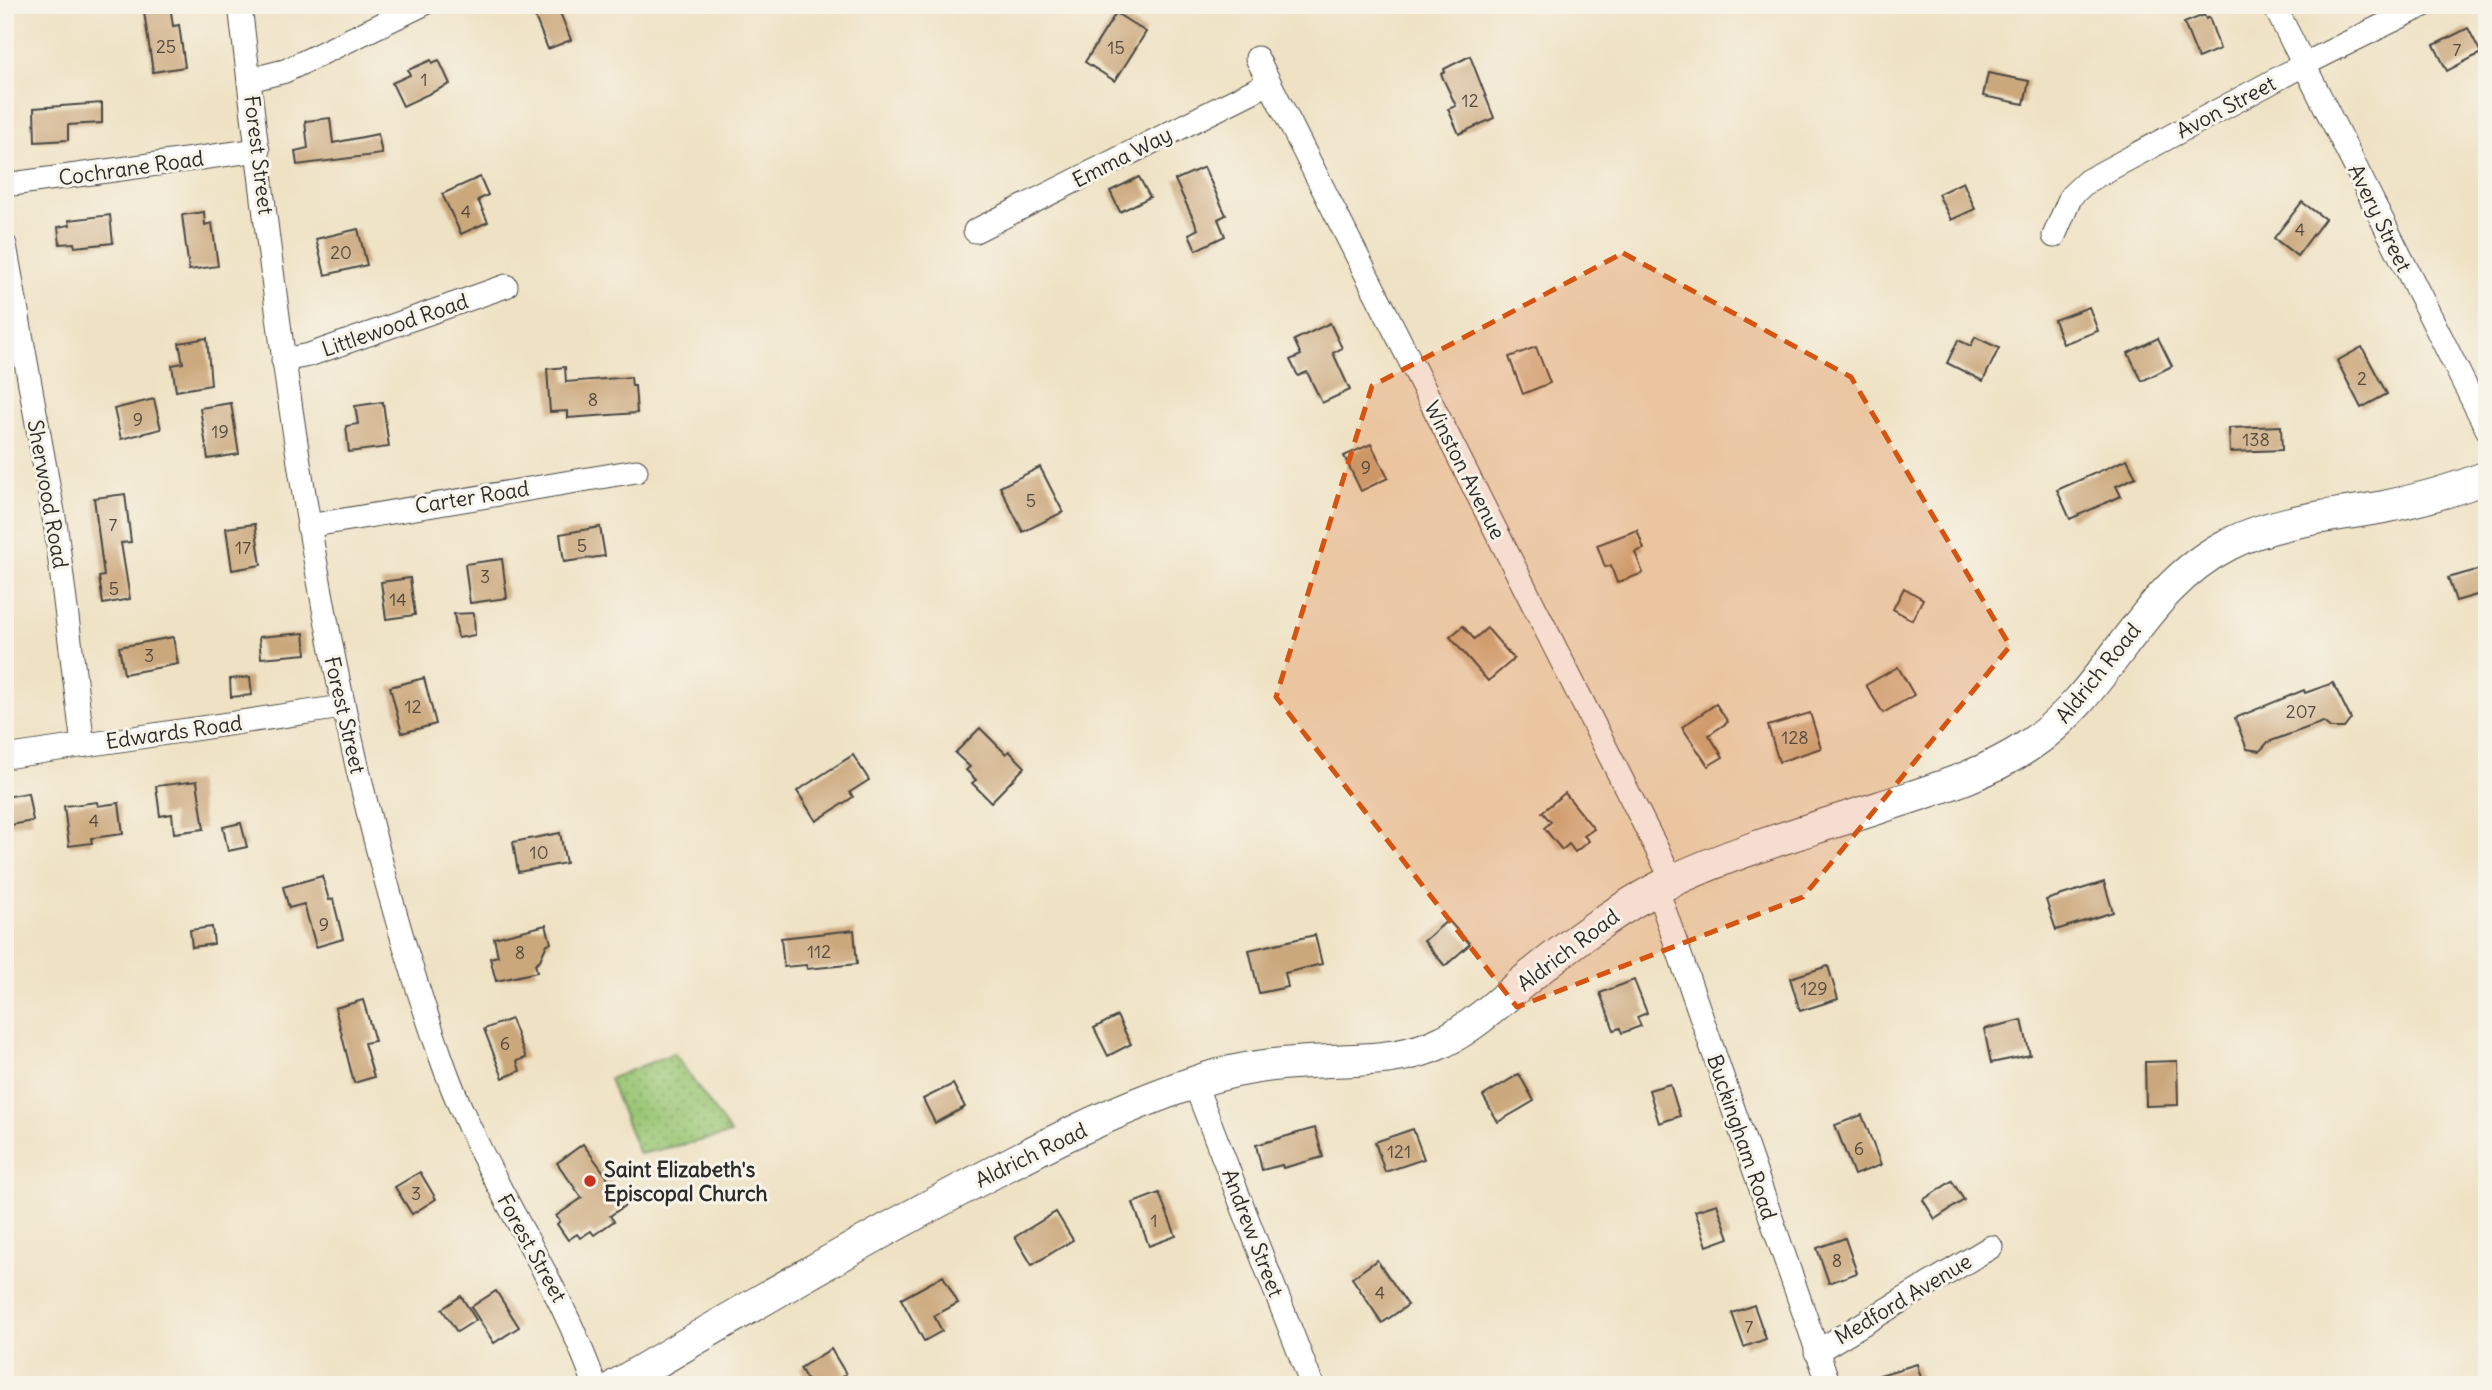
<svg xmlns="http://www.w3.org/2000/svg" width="2492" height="1390" viewBox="0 0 2492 1390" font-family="Delius,sans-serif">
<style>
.park{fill:url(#park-dots);stroke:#627850;stroke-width:2}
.building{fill:#cba77c}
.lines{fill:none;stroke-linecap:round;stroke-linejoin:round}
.street-casing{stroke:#484642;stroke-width:25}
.secondary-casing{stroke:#484642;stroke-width:34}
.street{stroke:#fff;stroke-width:23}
.secondary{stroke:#fff;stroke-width:32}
.marked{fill:#d5540f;fill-opacity:0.2;stroke:#d5540f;stroke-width:5;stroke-dasharray:14 9;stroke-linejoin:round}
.poi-dot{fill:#c8321e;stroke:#f7f3e8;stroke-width:2.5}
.labels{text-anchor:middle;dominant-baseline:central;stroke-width:6;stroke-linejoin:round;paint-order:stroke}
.number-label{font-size:18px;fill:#534a3f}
.street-label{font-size:21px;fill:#2b2b2b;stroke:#f7f3e8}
.poi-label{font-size:21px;font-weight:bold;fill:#2b2b2b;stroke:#f7f3e8;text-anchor:start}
</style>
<defs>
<pattern id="park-dots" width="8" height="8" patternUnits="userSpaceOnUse" patternTransform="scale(1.75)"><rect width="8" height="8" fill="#9ac674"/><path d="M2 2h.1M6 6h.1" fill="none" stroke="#7ea15f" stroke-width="1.8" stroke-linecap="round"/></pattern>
</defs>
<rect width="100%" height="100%" fill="#f7f3e8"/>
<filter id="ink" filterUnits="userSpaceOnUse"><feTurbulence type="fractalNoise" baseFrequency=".0143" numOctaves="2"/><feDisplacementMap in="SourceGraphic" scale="14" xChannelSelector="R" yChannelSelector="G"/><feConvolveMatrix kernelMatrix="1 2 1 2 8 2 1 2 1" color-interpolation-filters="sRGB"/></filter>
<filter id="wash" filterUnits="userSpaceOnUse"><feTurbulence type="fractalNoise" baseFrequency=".00686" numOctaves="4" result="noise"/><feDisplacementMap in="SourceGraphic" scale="28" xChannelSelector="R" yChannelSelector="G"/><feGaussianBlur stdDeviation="1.57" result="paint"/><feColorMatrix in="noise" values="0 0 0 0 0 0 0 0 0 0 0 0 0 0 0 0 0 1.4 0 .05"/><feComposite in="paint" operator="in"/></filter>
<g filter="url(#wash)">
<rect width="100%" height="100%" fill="#efe2c4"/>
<polygon class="park" points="674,1053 731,1134 639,1154 609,1079"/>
<g id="blocks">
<g class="building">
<polygon points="143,5 170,5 173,26 179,25 185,67 153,72"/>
<polygon points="550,5 557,5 571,40 548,49 533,12"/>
<polygon points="1116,13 1146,32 1115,81 1085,62"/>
<polygon points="2204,15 2206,19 2209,17 2220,49 2198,58 2184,23"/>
<polygon points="2468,28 2481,53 2447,71 2434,45"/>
<polygon points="1470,56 1494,118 1459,134 1448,109 1456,106 1441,74 1445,72 1444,69"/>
<polygon points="431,60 432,63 439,60 450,84 403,106 392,83 410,75 408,70"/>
<polygon points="1988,73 2029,81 2024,104 1983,96"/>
<polygon points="102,103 102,123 68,125 68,140 35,142 34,108"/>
<polygon points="330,118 333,143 378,134 382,154 297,165 295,151 308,148 305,121"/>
<polygon points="1204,167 1226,215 1218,219 1225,236 1196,250 1189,234 1198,229 1175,180"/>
<polygon points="480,177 488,195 478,200 488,222 461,234 442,194"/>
<polygon points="1139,177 1150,197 1120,212 1110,191"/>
<polygon points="1963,182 1975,209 1951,220 1938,194"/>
<polygon points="2302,202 2325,219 2297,256 2274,238"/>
<polygon points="204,212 205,225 212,223 218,266 189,270 182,215"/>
<polygon points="110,215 113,243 75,247 74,243 60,244 58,227 70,225 69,220"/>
<polygon points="358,229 367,265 325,275 316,239"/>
<polygon points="2089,307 2098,331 2063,344 2054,320"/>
<polygon points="1330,323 1342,348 1333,353 1350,390 1322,403 1307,372 1298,376 1290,360 1301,355 1294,340"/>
<polygon points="1975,337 1999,348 1983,381 1947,363 1958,340 1971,346"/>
<polygon points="207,338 211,385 176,391 172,365 183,363 179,343"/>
<polygon points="2158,338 2172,366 2142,381 2128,353"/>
<polygon points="1536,347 1550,383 1523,394 1509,357"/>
<polygon points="2362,347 2387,394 2361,408 2337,361"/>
<polygon points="565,367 566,382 631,377 632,386 635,386 637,413 568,418 568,411 550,412 547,369"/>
<polygon points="154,399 161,429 121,439 114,409"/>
<polygon points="383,402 389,447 349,452 346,426 358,424 355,406"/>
<polygon points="231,403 239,454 208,459 200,408"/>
<polygon points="2281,426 2282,450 2230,452 2229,428"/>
<polygon points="1371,444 1388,478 1361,491 1344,456"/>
<polygon points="2127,459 2136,477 2116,486 2121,496 2070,519 2057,490"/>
<polygon points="1040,467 1063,512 1023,532 1000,487"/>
<polygon points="125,494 131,542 121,543 130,599 103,604 99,577 104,576 94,498"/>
<polygon points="255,524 261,565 232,570 226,528"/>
<polygon points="600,527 605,556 564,562 560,534"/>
<polygon points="1637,530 1644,549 1635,552 1643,573 1617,583 1611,566 1605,567 1597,545"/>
<polygon points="502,559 507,598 470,603 465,564"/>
<polygon points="2487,567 2487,592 2456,601 2448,578"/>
<polygon points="410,578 415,615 386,619 381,582"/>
<polygon points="1904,588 1923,599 1912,620 1893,609"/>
<polygon points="474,613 475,635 458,638 454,614"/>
<polygon points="1463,626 1474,639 1487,628 1514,659 1488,681 1450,637"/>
<polygon points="304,633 306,654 261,658 259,637"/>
<polygon points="173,637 178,664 124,674 119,647"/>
<polygon points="1898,667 1914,695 1883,713 1866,685"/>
<polygon points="250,677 252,695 231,697 230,679"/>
<polygon points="424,678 436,724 402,733 390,687"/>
<polygon points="2333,683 2351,719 2344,728 2331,728 2323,722 2268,742 2260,751 2247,749 2235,718 2304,690 2305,693"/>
<polygon points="1716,704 1728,722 1709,735 1723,757 1708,766 1682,727"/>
<polygon points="1810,713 1821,748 1779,762 1768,726"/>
<polygon points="980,728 1006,754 1009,751 1025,767 991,802 972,783 976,780 966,770 970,767 955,753"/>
<polygon points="853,755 869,780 850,792 853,797 816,821 797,791"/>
<polygon points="197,781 204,829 174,833 172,814 160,816 156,786"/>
<polygon points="28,793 33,821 5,826 5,797"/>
<polygon points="1565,793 1594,829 1584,836 1589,841 1575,852 1569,844 1562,850 1544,828 1551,822 1542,812"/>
<polygon points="97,802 98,806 119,803 123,834 91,838 92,843 69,846 64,806"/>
<polygon points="241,823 247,847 228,851 223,827"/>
<polygon points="560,833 566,863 518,872 513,842"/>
<polygon points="322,876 329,900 333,899 343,939 316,947 304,904 289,908 283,887"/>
<polygon points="2104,882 2113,912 2056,930 2046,900"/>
<polygon points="1448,920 1470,944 1445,966 1424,941"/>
<polygon points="546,925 551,943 547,944 540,960 535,964 537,972 496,981 490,958 498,956 494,938"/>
<polygon points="212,927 214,944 192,947 190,930"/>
<polygon points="854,930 857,964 807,969 806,965 784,967 781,938"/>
<polygon points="1315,935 1322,964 1285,973 1288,987 1259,993 1249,950"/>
<polygon points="1828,966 1838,999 1800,1011 1790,978"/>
<polygon points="1634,980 1647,1013 1637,1017 1641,1026 1622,1033 1620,1028 1614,1030 1600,993"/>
<polygon points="363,1000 375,1041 364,1043 374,1077 354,1083 335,1008"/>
<polygon points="1117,1016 1131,1044 1108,1056 1094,1028"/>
<polygon points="511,1019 526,1058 517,1061 520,1071 503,1078 484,1029"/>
<polygon points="2022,1020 2030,1055 1991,1063 1984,1029"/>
<polygon points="2177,1061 2178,1105 2146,1106 2145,1062"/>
<polygon points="1519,1074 1534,1101 1498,1122 1483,1096"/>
<polygon points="953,1084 965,1107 935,1123 923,1099"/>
<polygon points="1670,1084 1680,1116 1659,1123 1649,1090"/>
<polygon points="1862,1115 1881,1165 1854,1175 1835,1125"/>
<polygon points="1315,1128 1323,1157 1283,1168 1282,1165 1262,1170 1256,1145"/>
<polygon points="1413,1129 1424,1159 1385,1172 1375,1142"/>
<polygon points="583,1144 627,1204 610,1216 614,1221 594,1235 591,1231 580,1238 577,1234 568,1240 557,1224 560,1221 556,1216 582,1198 557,1163"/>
<polygon points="420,1172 436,1199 412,1214 395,1187"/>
<polygon points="1952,1181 1964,1200 1935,1219 1923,1200"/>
<polygon points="1159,1193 1176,1236 1149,1246 1133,1203"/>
<polygon points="1717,1204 1729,1238 1707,1246 1695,1211"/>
<polygon points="1056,1212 1073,1240 1032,1265 1015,1237"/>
<polygon points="1845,1238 1857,1273 1829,1283 1817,1248"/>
<polygon points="1377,1260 1408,1305 1382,1323 1352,1278"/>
<polygon points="943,1276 958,1303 934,1316 942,1331 924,1341 901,1299"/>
<polygon points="496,1291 519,1327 494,1343 471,1307"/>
<polygon points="461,1296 476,1320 457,1332 442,1309"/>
<polygon points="1754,1305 1766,1339 1744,1347 1732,1313"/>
<polygon points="831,1349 846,1374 828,1385 810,1385 800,1368"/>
<polygon points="1917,1364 1923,1385 1864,1385 1863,1380"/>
</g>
</g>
</g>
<g filter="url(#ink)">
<use href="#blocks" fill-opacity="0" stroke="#484642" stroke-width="2"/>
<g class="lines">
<defs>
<g id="street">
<path d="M240,5C282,364 322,724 444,1066C484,1178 556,1273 595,1385"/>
<polyline points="2274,5 2487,429"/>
<polyline points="1257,58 1673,881"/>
<polyline points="249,80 285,71 422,5"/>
<polyline points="5,185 258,150"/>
<polyline points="975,231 1269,83"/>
<polyline points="2054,236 2071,196 2087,181 2305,64 2424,5"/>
<polyline points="5,245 56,529 83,745"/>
<polyline points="283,360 309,355 506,286"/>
<polyline points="308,526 636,471"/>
<polyline points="5,757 342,707"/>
<polyline points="1657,889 1829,1385"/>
<polyline points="1194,1082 1312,1385"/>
<polyline points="1816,1352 1991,1247"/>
</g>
<path id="secondary" d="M617,1385C731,1318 844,1251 960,1190C1035,1150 1112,1110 1193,1083C1229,1070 1269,1064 1308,1062C1354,1059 1401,1063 1444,1041C1475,1026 1502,999 1529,977C1573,942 1619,907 1670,882C1737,850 1810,830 1881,807C1932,790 1983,776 2028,746C2110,692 2139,589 2229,544C2277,520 2333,516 2384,507C2419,500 2454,490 2487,477"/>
</defs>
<use href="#street" class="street-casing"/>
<use href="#secondary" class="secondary-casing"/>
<use href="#street" class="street"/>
<use href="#secondary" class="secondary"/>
</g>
</g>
<path class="marked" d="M1623,253L1851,377L2010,646L1803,897L1517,1007L1276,697L1372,386Z"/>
<circle class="poi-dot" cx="590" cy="1181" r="7"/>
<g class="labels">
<g class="number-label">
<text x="166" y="46">25</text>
<text x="1116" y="47">15</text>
<text x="2457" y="49">7</text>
<text x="424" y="79">1</text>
<text x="1470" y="100">12</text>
<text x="466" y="211">4</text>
<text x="2300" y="229">4</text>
<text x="341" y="252">20</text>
<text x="2362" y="378">2</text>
<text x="593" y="399">8</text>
<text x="138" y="419">9</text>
<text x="220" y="431">19</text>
<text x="2256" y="439">138</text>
<text x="1366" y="467">9</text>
<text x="1031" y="500">5</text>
<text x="113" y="524">7</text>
<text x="582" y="545">5</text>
<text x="243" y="547">17</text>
<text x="485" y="576">3</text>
<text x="114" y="588">5</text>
<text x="398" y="599">14</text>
<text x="149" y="655">3</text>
<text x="413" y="706">12</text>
<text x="2301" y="711">207</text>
<text x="1795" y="737">128</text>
<text x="94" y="820">4</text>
<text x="539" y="852">10</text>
<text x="324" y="924">9</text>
<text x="819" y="951">112</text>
<text x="520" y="952">8</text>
<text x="1814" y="988">129</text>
<text x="505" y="1043">6</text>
<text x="1859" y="1148">6</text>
<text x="1399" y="1151">121</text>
<text x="416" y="1193">3</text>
<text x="1154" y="1220">1</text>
<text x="1837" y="1260">8</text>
<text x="1380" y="1292">4</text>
<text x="1749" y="1326">7</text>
</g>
<g class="street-label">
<text transform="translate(2226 107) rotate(-28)">Avon Street</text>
<text transform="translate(259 155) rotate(83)">Forest Street</text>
<text transform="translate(1122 157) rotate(-27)">Emma Way</text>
<text transform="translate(131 168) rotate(-8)">Cochrane Road</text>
<text transform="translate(2380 218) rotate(64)">Avery Street</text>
<text transform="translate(395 325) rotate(-19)">Littlewood Road</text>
<text transform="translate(1465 470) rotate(63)">Winston Avenue</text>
<text transform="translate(48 494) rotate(80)">Sherwood Road</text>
<text transform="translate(472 497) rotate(-9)">Carter Road</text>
<text transform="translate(2098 673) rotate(-51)">Aldrich Road</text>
<text transform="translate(345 715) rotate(77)">Forest Street</text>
<text transform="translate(174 732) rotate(-8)">Edwards Road</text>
<text transform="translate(1568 950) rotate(-37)">Aldrich Road</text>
<text transform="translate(1742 1137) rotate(71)">Buckingham Road</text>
<text transform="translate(1031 1155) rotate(-26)">Aldrich Road</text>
<text transform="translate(1253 1233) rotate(69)">Andrew Street</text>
<text transform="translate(532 1248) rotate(61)">Forest Street</text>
<text transform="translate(1903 1299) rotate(-31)">Medford Avenue</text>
</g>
<g class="poi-label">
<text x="604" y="1169">Saint Elizabeth's<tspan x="604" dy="24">Episcopal Church</tspan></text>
</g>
</g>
<rect width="2492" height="1390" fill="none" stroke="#f7f3e8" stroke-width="28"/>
</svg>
